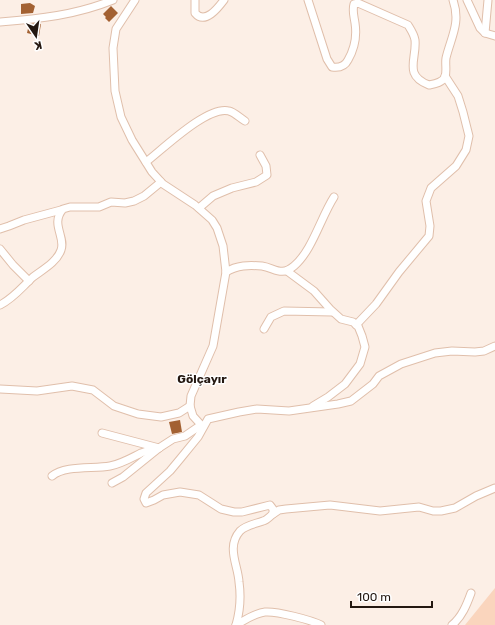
<svg xmlns="http://www.w3.org/2000/svg" width="495" height="625" viewBox="0 0 495 625" font-family="Rubik,sans-serif">
<style>
.green{fill:#fad5bd}
.building{fill:#a36132}
.lines{fill:none;stroke-linecap:round;stroke-linejoin:round}
.minor-casing{stroke:#e0bfab;stroke-width:9}
.minor{stroke:#fff;stroke-width:7}
.labels{text-anchor:middle;dominant-baseline:central;stroke-width:3;stroke-linejoin:round;paint-order:stroke}
.quarter-label{font-size:12px;font-weight:bold;fill:#241811;stroke:#fff}
</style>
<rect width="100%" height="100%" fill="#fcefe6"/>
<polygon class="green" points="495,588 495,625 465,625"/>
<g class="building">
<polygon points="30,3 35,6 33,13 21,14 21,4"/>
<polygon points="111,6 118,13 109,22 105,18 106,17 103,14"/>
<polygon points="37,23 41,24 39,36 27,33 29,24"/>
<polygon points="180,420 182,432 172,434 169,422"/>
</g>
<g class="lines">
<defs>
<g id="minor">
<polyline points="135,0 116,29 113,48 115,91 121,117 132,140 152,172 163,184 195,205 212,220 217,228 223,246 226,272 213,346 191,396 190,406 193,416 203,427"/>
<path d="M195,0V13C205,25 218,8 224,0"/>
<path d="M308,0L327,59L332,67C339,68 345,66 348,60C355,48 357,36 355,23C354,16 352,11 354,4L358,3L408,25C411,30 414,34 415,40C417,59 403,75 429,85C434,84 442,83 445,77C447,71 445,64 446,58C451,37 461,23 453,0"/>
<polyline points="467,0 480,28 485,33 495,36"/>
<path d="M0,22C39,19 76,15 113,0"/>
<polyline points="485,33 488,0"/>
<path d="M146,162C163,149 208,105 229,111C234,112 240,118 245,121"/>
<polyline points="199,208 213,196 232,188 256,182 267,175 266,166 260,155"/>
<polyline points="0,229 9,226 24,220 61,210"/>
<polyline points="0,249 13,265 29,281"/>
<polyline points="287,271 314,291 330,309 341,319 353,322 358,326 362,336 365,347 360,364 345,384 328,397 313,406"/>
<path d="M226,272C237,265 249,265 262,266C275,268 281,277 294,266C312,251 321,217 334,197"/>
<path d="M0,305C14,298 22,287 33,277C42,270 57,262 61,250C66,237 50,224 63,209L70,207H99L111,202L125,203L134,201L144,196L161,182"/>
<polyline points="356,325 376,304 399,272 429,236 430,226 426,201 431,188 456,166 466,150 469,136 463,112 458,96 445,76"/>
<polyline points="264,329 271,317 284,311 332,312"/>
<polyline points="0,389 37,391 72,386 93,390 114,406 138,414 161,417 179,413 190,406"/>
<polyline points="102,433 159,448"/>
<path d="M52,476C65,465 93,469 110,466C121,464 131,458 141,453C147,451 153,449 159,448"/>
<polyline points="112,483 123,477 159,448 173,439 185,436 201,425"/>
<polyline points="273,514 279,510 286,509 330,505 380,511 419,507 433,511 441,511 455,508 476,496 495,488"/>
<path d="M236,625C240,611 241,596 239,582C238,565 226,547 240,531C246,525 255,524 263,521C267,520 270,516 273,514V509L270,505L242,512H234L221,509L199,495L180,492L163,495L154,500L146,503L144,499L146,493L170,471L180,459L198,437L208,419L239,412L257,409L289,411L338,404L351,401L373,384L379,376L401,364L435,353L452,351L475,352L484,351L495,346"/>
<path d="M236,625C245,620 255,613 265,612C277,611 311,620 321,625"/>
<path d="M452,625C462,617 467,604 471,593"/>
</g>
</defs>
<use href="#minor" class="minor-casing"/>
<use href="#minor" class="minor"/>
</g>
<g class="labels">
<g class="quarter-label">
<text x="202" y="379">Gölçayır</text>
</g>
</g>
<g transform="translate(36 36) rotate(167)" stroke="#ffffff" stroke-width="3" paint-order="stroke">
<path d="M0-3L7 15L0 10L-7 15Z" fill="#241811"/>
<text y="-6" font-size="11" font-weight="bold" text-anchor="middle" fill="#241811">K</text>
</g>
<path d="M351 601v6h81v-6" fill="none" stroke="#241811" stroke-width="2"/>
<text x="357" y="601" font-size="12" fill="#241811" stroke="#ffffff" stroke-width="3" paint-order="stroke">100 m</text>
</svg>
